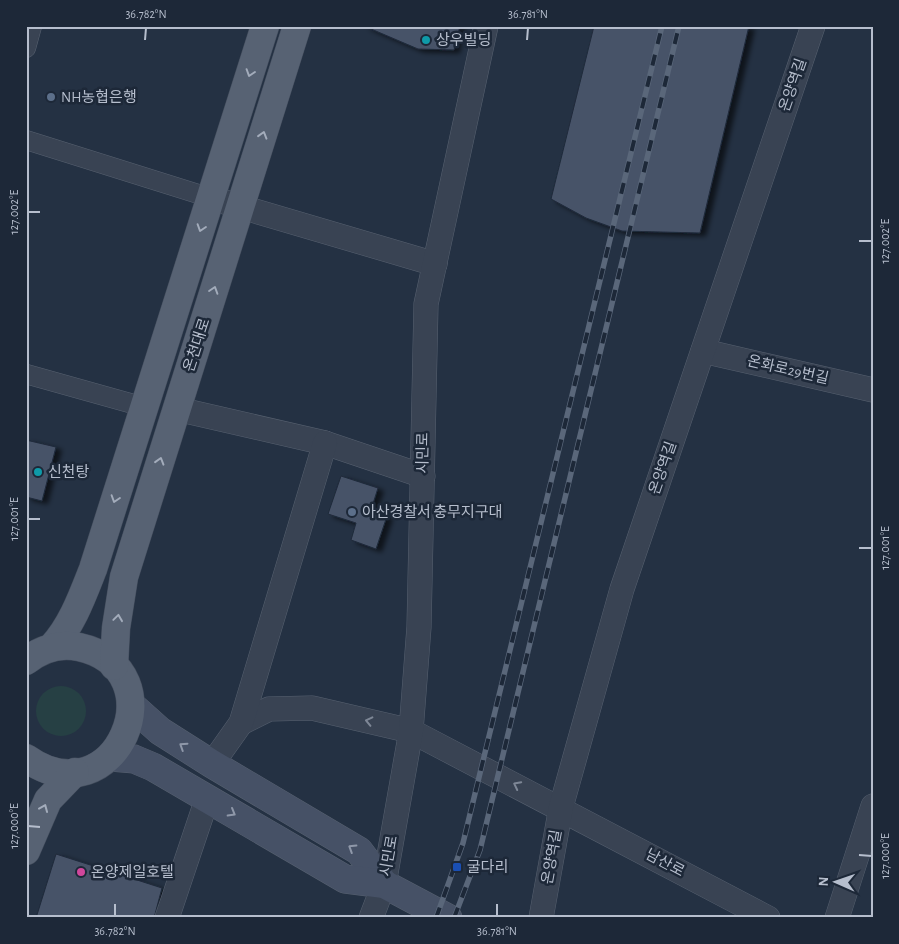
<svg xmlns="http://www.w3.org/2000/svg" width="899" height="944" viewBox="0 0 899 944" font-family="'Alegreya Sans','Noto Sans KR',sans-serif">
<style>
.green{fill:#264044}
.building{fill:#465268;stroke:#1f2a3a;filter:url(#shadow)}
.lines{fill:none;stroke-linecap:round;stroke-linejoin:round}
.pedestrian-casing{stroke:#576170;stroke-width:20}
.minor-casing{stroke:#576170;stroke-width:25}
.secondary-casing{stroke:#576170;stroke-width:29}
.primary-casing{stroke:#424c5c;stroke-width:29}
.pedestrian{stroke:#394353;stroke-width:19}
.minor{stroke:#394353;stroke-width:24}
.secondary{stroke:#465166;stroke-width:28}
.primary{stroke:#576273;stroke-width:28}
.rail-casing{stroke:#5a677a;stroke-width:5.5}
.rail{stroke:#1d2838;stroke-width:4;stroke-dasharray:11;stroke-linecap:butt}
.oneway{stroke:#a3acbb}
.oneway2{stroke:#7e8796}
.oneway3{stroke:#8f98a9}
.ticks{fill:none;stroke:#b6becd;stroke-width:2}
.culture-dot{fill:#0f9aa8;stroke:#1d2838;stroke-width:2}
.service-dot{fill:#5c6f8a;stroke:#1d2838;stroke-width:2}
.transit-dot{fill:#1a4fb4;stroke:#1d2838;stroke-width:2}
.hotel-dot{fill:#d1479c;stroke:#1d2838;stroke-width:2}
.labels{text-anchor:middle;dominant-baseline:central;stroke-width:5;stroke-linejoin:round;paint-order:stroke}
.poi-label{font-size:15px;fill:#b6becd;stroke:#1d2838;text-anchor:start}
.street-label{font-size:15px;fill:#b6becd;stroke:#1d2838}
.neatline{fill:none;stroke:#b6becd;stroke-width:2}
.ticks-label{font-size:12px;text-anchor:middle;fill:#b6becd}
</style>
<defs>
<filter id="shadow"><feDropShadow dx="5.5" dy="3" stdDeviation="2.5" flood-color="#0009"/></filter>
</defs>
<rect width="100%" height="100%" fill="#243143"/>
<circle class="green" cx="61" cy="711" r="25"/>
<g class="building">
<polygon points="364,26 460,26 454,50 418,49"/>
<polygon points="594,26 749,26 700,233 622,231 586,218 551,199"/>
<polygon points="26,440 56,447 42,501 26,497"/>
<polygon points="341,476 378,488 371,510 387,516 376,549 351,540 356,523 328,514"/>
<polygon points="56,854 162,888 154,918 36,918"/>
</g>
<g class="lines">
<defs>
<g id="pedestrian">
<polyline points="26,48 32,26"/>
<polyline points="26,140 211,198"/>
<polyline points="26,374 144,407"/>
</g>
<g id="minor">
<polyline points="211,198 435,264"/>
<polyline points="703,351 873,390"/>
<polyline points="177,409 325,443 423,476"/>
<polyline points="241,723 269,709 312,708 411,731 768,918"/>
<polyline points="212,764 241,723 325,443"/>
<polyline points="167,918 207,799"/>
<polyline points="371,918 384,884 411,731 419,627 426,304 486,26"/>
<polyline points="541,918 561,807 622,589 813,26"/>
<polyline points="837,918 873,806"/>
</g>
<g id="secondary">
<polyline points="131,705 160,731 212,764 359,851 384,884"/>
<polyline points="110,757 134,759 153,767 345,879 384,884 448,918"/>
</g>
<g id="primary">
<path d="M52,647C72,625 82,597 93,569L265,26"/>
<path d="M26,661C41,649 60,643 79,647C180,669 116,822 26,758"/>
<polyline points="114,666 116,628 124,577 297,26"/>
<polyline points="26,851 48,800 75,772"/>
</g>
</defs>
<use href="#pedestrian" class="pedestrian-casing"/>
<use href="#minor" class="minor-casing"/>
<use href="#secondary" class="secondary-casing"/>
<use href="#primary" class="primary-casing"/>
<use href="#pedestrian" class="pedestrian"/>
<use href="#minor" class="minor"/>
<use href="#secondary" class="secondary"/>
<use href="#primary" class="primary"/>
<defs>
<g id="rail">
<polyline points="436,918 463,843 662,26"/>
<polyline points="454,918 480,850 679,26"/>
</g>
</defs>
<use href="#rail" class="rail-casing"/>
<use href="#rail" class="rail"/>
</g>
<defs><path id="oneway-chevron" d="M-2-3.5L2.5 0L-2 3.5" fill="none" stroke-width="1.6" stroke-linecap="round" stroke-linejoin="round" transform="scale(1.25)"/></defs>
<g class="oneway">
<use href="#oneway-chevron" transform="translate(250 73) rotate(108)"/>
<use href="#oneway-chevron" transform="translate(263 135) rotate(-73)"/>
<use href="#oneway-chevron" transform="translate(201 228) rotate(108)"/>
<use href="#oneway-chevron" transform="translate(214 290) rotate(-72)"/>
<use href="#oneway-chevron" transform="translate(160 461) rotate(-73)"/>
<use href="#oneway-chevron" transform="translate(115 499) rotate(108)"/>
<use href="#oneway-chevron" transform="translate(118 618) rotate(-82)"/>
<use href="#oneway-chevron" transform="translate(44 808) rotate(-67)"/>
</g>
<g class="oneway2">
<use href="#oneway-chevron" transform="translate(369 721) rotate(-167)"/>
<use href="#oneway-chevron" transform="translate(517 785) rotate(-153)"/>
</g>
<g class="oneway3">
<use href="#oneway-chevron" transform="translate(183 746) rotate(-147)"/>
<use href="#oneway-chevron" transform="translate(232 813) rotate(30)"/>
<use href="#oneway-chevron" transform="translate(352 848) rotate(-148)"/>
</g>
<path class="ticks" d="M145,40L146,28M527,40L528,28M28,212H40M859,241H872M28,519H40M859,548H872M28,826L40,827M859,855L872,856M115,916V904M497,916V904"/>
<g class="culture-dot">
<circle cx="426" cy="40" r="5"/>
<circle cx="38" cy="472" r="5"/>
</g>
<g class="service-dot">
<circle cx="51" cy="97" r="5"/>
<circle cx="352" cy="512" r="5"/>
</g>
<rect class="transit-dot" x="452" y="862" width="10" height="10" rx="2.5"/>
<circle class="hotel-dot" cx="81" cy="872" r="5"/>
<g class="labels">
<g class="poi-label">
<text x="436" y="40">상우빌딩</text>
<text x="61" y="97">NH농협은행</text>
<text x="48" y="472">신천탕</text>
<text x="362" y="512">아산경찰서 충무지구대</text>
<text x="467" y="867">굴다리</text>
<text x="91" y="872">온양제일호텔</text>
</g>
<g class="street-label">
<text transform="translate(793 85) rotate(-71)">온양역길</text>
<text transform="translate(197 345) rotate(-72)">온천대로</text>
<text transform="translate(788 370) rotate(13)">온화로29번길</text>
<text transform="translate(423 453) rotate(-89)">시민로</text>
<text transform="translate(663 468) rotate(-71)">온양역길</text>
<text transform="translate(389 856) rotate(-80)">시민로</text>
<text transform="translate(552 857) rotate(-80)">온양역길</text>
<text transform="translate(665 863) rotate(28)">남산로</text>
</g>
</g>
<rect width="899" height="944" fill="none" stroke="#1d2838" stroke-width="55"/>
<g transform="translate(836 882) rotate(272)" stroke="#1d2838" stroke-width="4" paint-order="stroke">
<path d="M0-4L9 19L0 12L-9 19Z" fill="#b6becd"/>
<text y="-8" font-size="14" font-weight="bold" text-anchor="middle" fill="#b6becd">N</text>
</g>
<rect x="28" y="28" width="844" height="888" class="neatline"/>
<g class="ticks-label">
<text x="146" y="18">36.782°N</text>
<text x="528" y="18">36.781°N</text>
<text transform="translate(14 212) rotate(-90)" y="4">127.002°E</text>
<text transform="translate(885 241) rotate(-90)" y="4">127.002°E</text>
<text transform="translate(14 519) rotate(-90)" y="4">127.001°E</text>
<text transform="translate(885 548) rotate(-90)" y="4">127.001°E</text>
<text transform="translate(14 826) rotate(-90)" y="4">127.000°E</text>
<text transform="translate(885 856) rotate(-90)" y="4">127.000°E</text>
<text x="115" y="935">36.782°N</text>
<text x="497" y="935">36.781°N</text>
</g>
</svg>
